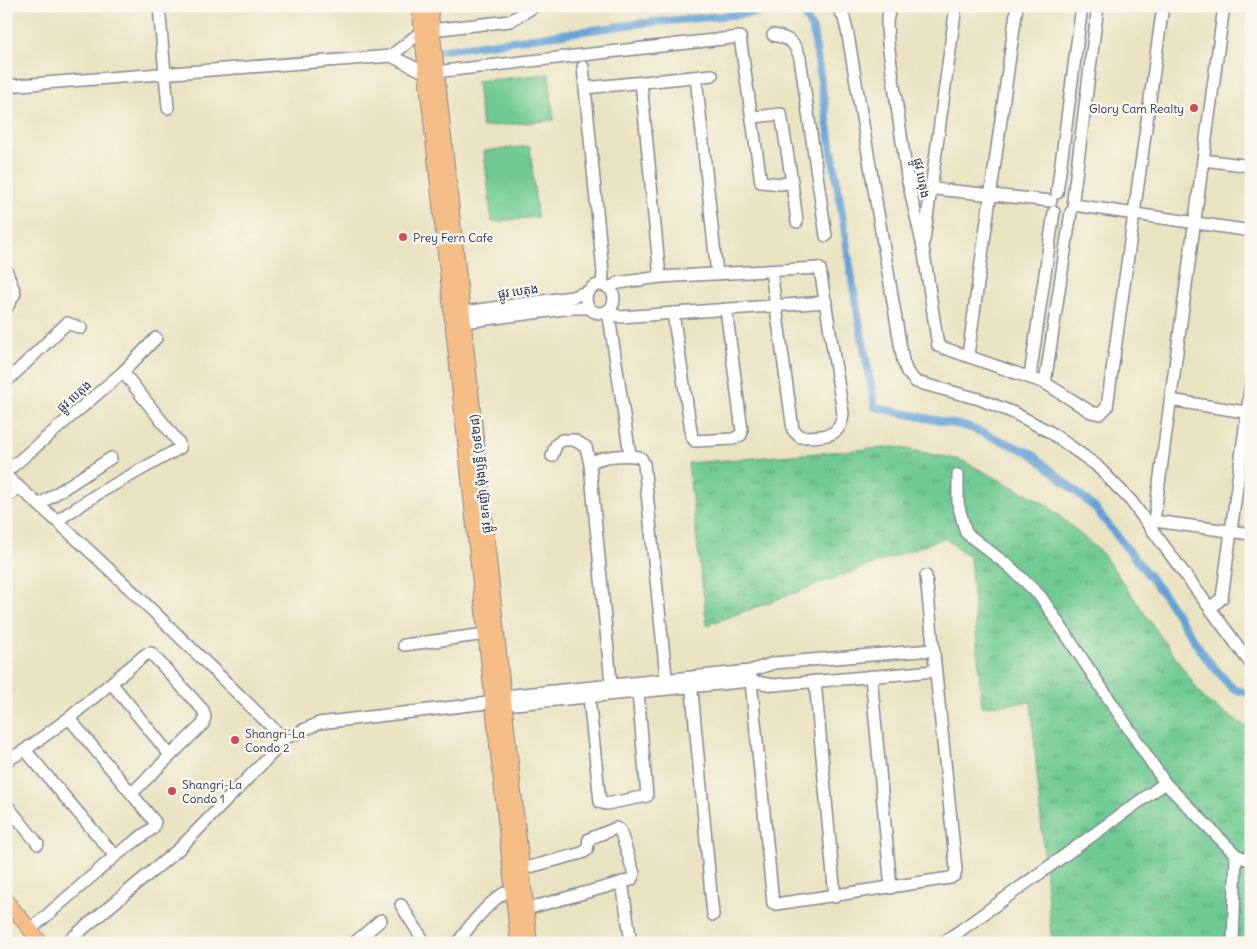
<svg xmlns="http://www.w3.org/2000/svg" width="1257" height="949" viewBox="0 0 1257 949" font-family="Delius,'Noto Sans Khmer',sans-serif">
<style>
.grass{fill:url(#grass-tufts);stroke:#467c78}
.pitch{fill:#70ca91;stroke:#467c78}
.lines{fill:none;stroke-linecap:round;stroke-linejoin:round}
.canal{stroke:#64a1d5;stroke-width:8}
.minor-casing{stroke:#828990;stroke-width:14}
.major-casing{stroke:#828990;stroke-width:16}
.minor{stroke:#fff;stroke-width:11}
.major{stroke:#f6be87;stroke-width:14}
.poi-dot{fill:#d1495b;stroke:#fbf7ec;stroke-width:2}
.labels{text-anchor:middle;dominant-baseline:central;stroke-width:5;stroke-linejoin:round;paint-order:stroke}
.poi-label{font-size:12px;fill:#1b2f5e;stroke:#fbf7ec;text-anchor:start}
.street-label{font-size:12px;fill:#1b2f5e;stroke:#fbf7ec}
</style>
<defs>
<pattern id="grass-tufts" width="24" height="20" patternUnits="userSpaceOnUse" patternTransform="scale(1.25)"><rect width="24" height="20" fill="#70ca91"/><path d="M3 7l-1-3M5 7V3M7 7l1-3M15 17l-1-3M17 17v-4M19 17l1-3" fill="none" stroke="#5ba47a"/></pattern>
</defs>
<rect width="100%" height="100%" fill="#fbf7ec"/>
<filter id="ink" filterUnits="userSpaceOnUse"><feTurbulence type="fractalNoise" baseFrequency=".02" numOctaves="2"/><feDisplacementMap in="SourceGraphic" scale="10" xChannelSelector="R" yChannelSelector="G"/><feConvolveMatrix kernelMatrix="1 2 1 2 8 2 1 2 1" color-interpolation-filters="sRGB"/></filter>
<filter id="wash" filterUnits="userSpaceOnUse"><feTurbulence type="fractalNoise" baseFrequency=".0096" numOctaves="4" result="noise"/><feDisplacementMap in="SourceGraphic" scale="20" xChannelSelector="R" yChannelSelector="G"/><feGaussianBlur stdDeviation="1.12" result="paint"/><feColorMatrix in="noise" values="0 0 0 0 0 0 0 0 0 0 0 0 0 0 0 0 0 1.4 0 .05"/><feComposite in="paint" operator="in"/></filter>
<g filter="url(#wash)">
<rect width="100%" height="100%" fill="#eae3c1"/>
<polygon class="grass" points="896,447 961,460 1046,504 1103,554 1205,700 1246,727 1251,727 1251,943 1062,943 1051,936 1031,702 982,706 970,557 944,538 707,625 688,463"/>
<g class="pitch">
<polygon points="549,74 554,120 482,127 477,81"/>
<polygon points="530,146 537,217 492,222 484,151"/>
</g>
<g class="lines">
<polyline class="canal" points="437,51 635,24 796,9 805,16 813,30 856,304 875,407 968,427 1031,453 1095,508 1164,595 1206,658 1233,689 1251,694"/>
</g>
</g>
<g filter="url(#ink)">
<g class="lines">
<defs>
<g id="minor">
<polyline points="159,6 168,108"/>
<polyline points="837,6 844,18 848,35 903,361 907,372 916,382 979,399 1014,413 1050,432 1096,465 1131,501 1251,664"/>
<polyline points="890,6 887,22 888,43 907,177 923,247 938,346 1045,383 1091,412 1100,414 1107,407 1163,6"/>
<path d="M773,35C789,38 795,42 800,58L826,236"/>
<polyline points="391,56 422,31 510,21 535,6"/>
<polyline points="583,67 603,272 602,285"/>
<polyline points="696,77 717,274"/>
<polyline points="641,82 660,277"/>
<polyline points="6,86 391,56 426,73 740,37 761,182 781,184 792,182 781,114 753,117"/>
<polyline points="585,88 712,75"/>
<polyline points="1203,160 1251,166"/>
<polyline points="907,178 916,187 1051,201"/>
<polyline points="792,182 797,222"/>
<polyline points="1057,193 1082,6"/>
<polyline points="1073,199 1098,6"/>
<polyline points="1074,205 1251,231"/>
<polyline points="924,240 956,6"/>
<polyline points="6,270 15,293 6,309"/>
<circle cx="600" cy="299" r="14"/>
<path d="M609,288L618,283L660,277L818,268L820,269L843,413C841,440 821,436 800,437L793,430L771,271"/>
<polyline points="609,310 613,314 621,317 826,302"/>
<polyline points="607,311 610,323 630,455"/>
<polyline points="456,313 572,297 587,292"/>
<polyline points="673,313 692,437 695,441 733,439 741,435 742,431 726,309"/>
<polyline points="457,323 572,308 588,308"/>
<polyline points="968,355 1017,6"/>
<polyline points="1030,376 1054,212"/>
<polyline points="6,382 67,323 81,328"/>
<polyline points="1045,383 1071,212"/>
<polyline points="1170,400 1251,413"/>
<polyline points="552,456 556,445 562,440 574,440 586,447 590,464 612,693"/>
<path d="M590,464C597,456 632,453 641,458L644,464L667,686"/>
<polyline points="6,472 123,372 156,338"/>
<polyline points="958,475 958,504 966,533 1010,567 1041,597 1165,783 1236,855 1233,943"/>
<path d="M6,476C102,559 191,648 281,736"/>
<polyline points="6,499 18,486"/>
<polyline points="40,504 111,458"/>
<polyline points="58,520 99,493 180,448 179,443 123,372"/>
<polyline points="1154,521 1251,534"/>
<polyline points="1149,525 1154,521 1224,6"/>
<polyline points="1210,608 1222,598 1251,383"/>
<polyline points="404,645 486,634"/>
<polyline points="750,671 773,903 776,904 950,878 955,875 956,869 926,576"/>
<polyline points="871,676 891,888"/>
<polyline points="691,681 713,915"/>
<polyline points="815,681 835,897"/>
<polyline points="112,684 170,755"/>
<polyline points="589,697 600,802 606,804 647,796 638,692"/>
<polyline points="504,701 515,704 750,681 774,685 935,671"/>
<polyline points="288,737 319,723 504,701 514,695 750,671 774,663 932,650"/>
<polyline points="25,750 115,856"/>
<polyline points="6,761 25,750 69,718 146,654 151,653 203,710 205,717 203,724 132,793"/>
<polyline points="6,804 38,844"/>
<polyline points="1236,855 1251,861"/>
<polyline points="522,869 582,853 587,850 589,839 616,828 620,830 634,874 631,880 526,909"/>
<polyline points="622,882 631,943"/>
<polyline points="401,905 425,943"/>
<polyline points="30,930 115,856 153,828 155,822 69,718"/>
<polyline points="66,943 180,848 282,743"/>
<polyline points="354,943 381,920"/>
<path d="M458,943C468,927 498,889 518,888"/>
<polyline points="943,943 1165,783"/>
</g>
<g id="major">
<polyline points="419,6 518,943"/>
<polyline points="430,6 530,943"/>
<polyline points="6,900 41,943"/>
</g>
</defs>
<use href="#minor" class="minor-casing"/>
<use href="#major" class="major-casing"/>
<use href="#minor" class="minor"/>
<use href="#major" class="major"/>
</g>
</g>
<g class="poi-dot">
<circle cx="1194" cy="108" r="5"/>
<circle cx="403" cy="237" r="5"/>
<circle cx="235" cy="740" r="5"/>
<circle cx="172" cy="791" r="5"/>
</g>
<g class="labels">
<g class="poi-label">
<text x="1184" y="108" text-anchor="end">Glory Cam Realty</text>
<text x="413" y="237">Prey Fern Cafe</text>
<text x="245" y="733">Shangri-La<tspan x="245" dy="14">Condo 2</tspan></text>
<text x="182" y="784">Shangri-La<tspan x="182" dy="14">Condo 1</tspan></text>
</g>
<g class="street-label">
<text transform="translate(922 178) rotate(79)">ផ្លូវ បេតុង</text>
<text transform="translate(518 291) rotate(-8)">ផ្លូវ បេតុង</text>
<text transform="translate(74 396) rotate(-41)">ផ្លូវ បេតុង</text>
<text transform="translate(480 474) rotate(-96)">ផ្លូវ ឧកញ៉ា ម៉ុងឫទ្ធី (១៩២៨)</text>
</g>
</g>
<rect width="1257" height="949" fill="none" stroke="#fbf7ec" stroke-width="25"/>
</svg>
